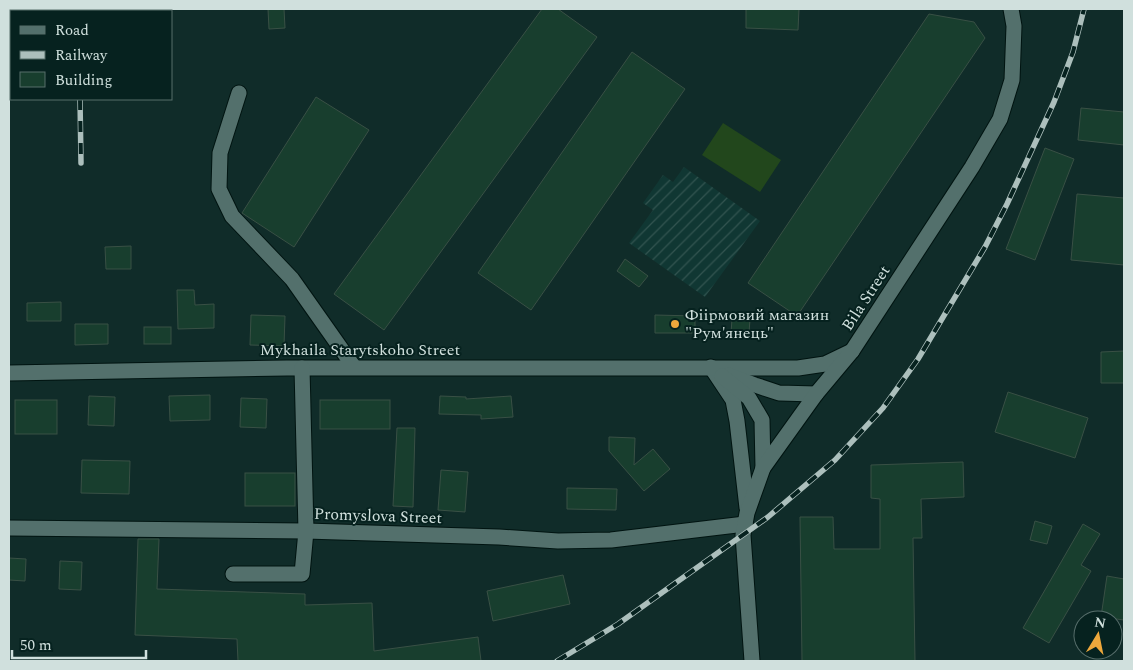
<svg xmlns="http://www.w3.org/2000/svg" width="1133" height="670" viewBox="0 0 1133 670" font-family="Spectral,serif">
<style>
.industrial{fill:url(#industrial-furrows)}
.green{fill:#22471c}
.building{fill:#183e2e;stroke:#395045}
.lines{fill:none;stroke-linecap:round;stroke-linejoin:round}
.minor-casing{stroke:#001411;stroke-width:17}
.minor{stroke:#53706c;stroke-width:15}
.rail-casing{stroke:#acbfbc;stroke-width:5.5}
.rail{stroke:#06221f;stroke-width:4;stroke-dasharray:11;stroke-linecap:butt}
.poi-dot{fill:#eea83c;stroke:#06221f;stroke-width:2}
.labels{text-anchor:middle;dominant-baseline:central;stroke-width:4;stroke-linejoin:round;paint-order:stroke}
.street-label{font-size:16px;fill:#d0e0dd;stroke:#06221f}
.poi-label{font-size:16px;fill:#d0e0dd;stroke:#06221f;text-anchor:start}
</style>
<defs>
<pattern id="industrial-furrows" width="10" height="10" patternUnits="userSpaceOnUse" patternTransform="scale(1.25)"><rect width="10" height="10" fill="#103733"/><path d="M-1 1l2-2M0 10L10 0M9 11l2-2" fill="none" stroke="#325450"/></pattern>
</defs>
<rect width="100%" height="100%" fill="#102c29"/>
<polygon class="industrial" points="684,167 760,221 705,297 629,243 653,210 643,203 663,175 673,182"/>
<polygon class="green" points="723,123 781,160 760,192 702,155"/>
<g class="building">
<polygon points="268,9 284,9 285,28 269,29"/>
<polygon points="542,9 558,9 597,37 384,330 334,294"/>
<polygon points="746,9 799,9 798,30 746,28"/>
<polygon points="929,14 974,22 985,38 797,316 748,283"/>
<polygon points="632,52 685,89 531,310 478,273"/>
<polygon points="316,97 369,130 294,247 242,213"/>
<polygon points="1081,108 1124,112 1124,145 1078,140"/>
<polygon points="1045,148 1074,159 1035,260 1006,249"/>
<polygon points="1077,194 1124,198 1124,265 1071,260"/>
<polygon points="131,246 131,269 106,269 105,247"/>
<polygon points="625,259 648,276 639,287 617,271"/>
<polygon points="177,290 194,290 195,305 214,304 214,328 178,329"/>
<polygon points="61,302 61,321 27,321 27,303"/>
<polygon points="251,315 285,316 284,346 250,345"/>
<polygon points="655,315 695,316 695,333 655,333"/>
<polygon points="732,319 750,319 749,333 731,333"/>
<polygon points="75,324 108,324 108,344 75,345"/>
<rect x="144" y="327" width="27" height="17"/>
<polygon points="1124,351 1124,383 1101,383 1101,352"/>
<polygon points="1008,392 1088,418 1075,458 995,432"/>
<polygon points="210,395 210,420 170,421 169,396"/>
<polygon points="89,396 115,397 114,426 88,425"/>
<polygon points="440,396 466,397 466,399 511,396 513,417 481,419 481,415 439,414"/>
<polygon points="241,398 267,399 266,428 240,427"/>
<rect x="15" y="400" width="42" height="34"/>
<rect x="320" y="400" width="70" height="29"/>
<polygon points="397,428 415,428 413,507 393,506"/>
<polygon points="609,437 635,438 634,465 653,449 670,469 644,491 609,451"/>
<polygon points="82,460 130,461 129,494 81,493"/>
<polygon points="963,462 964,497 921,499 922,538 913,538 915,661 802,661 800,517 833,517 834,549 880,549 880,499 871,498 871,465"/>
<polygon points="441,470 468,472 465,512 438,510"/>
<rect x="245" y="473" width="50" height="33"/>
<polygon points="567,488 617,489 616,510 567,509"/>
<polygon points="1035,521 1052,526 1047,544 1030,540"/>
<polygon points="1083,524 1100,534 1081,565 1091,571 1049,643 1023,628"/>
<polygon points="138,539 159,539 157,589 305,594 305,605 372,603 374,651 478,637 481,661 238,661 237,639 135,635"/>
<polygon points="9,558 26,559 25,581 9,580"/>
<polygon points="60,561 82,562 81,590 59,589"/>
<polygon points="563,575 570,604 493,621 487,591"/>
<polygon points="1107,576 1124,579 1124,620 1101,617"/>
</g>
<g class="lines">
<defs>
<g id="minor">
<polyline points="239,93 220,153 219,189 232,216 292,279 354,367"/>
<polyline points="711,367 733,400 737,421 747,508"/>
<polyline points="9,373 287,368 798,368 825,364 852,351"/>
<polyline points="728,375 755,385 779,393 816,394"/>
<polyline points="722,376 749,398 762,420 763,468"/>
<polyline points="9,528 306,531 499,537 558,541 611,540 745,524"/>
<polyline points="233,574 302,574 306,531 302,368"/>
<polyline points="752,661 743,535 747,513 763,468 816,394 852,351 972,167 1000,119 1012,80 1014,26 1011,9"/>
</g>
</defs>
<use href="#minor" class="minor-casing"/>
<use href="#minor" class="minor"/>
<defs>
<g id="rail">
<polyline points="78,9 78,11"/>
<polyline points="80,99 81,163"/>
<polyline points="557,661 618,624 768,517 835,460 883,408 918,359 985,247 1007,204 1054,102 1073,52 1084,9"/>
</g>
</defs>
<use href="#rail" class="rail-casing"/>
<use href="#rail" class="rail"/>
</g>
<circle class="poi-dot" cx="675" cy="324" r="5"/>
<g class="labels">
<g class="street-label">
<text transform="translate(866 298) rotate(-57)">Bila Street</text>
<text x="360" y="350">Mykhaila Starytskoho Street</text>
<text transform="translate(378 516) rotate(2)">Promyslova Street</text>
</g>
<g class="poi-label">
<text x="685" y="315">Фіірмовий магазин<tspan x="685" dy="18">"Рум'янець"</tspan></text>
</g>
</g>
<rect width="1133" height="670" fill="none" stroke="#d0e0dd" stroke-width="20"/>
<rect x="10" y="10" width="162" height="90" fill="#06221f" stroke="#576e6b"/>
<rect x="20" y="26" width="25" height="8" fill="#53706c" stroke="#576e6b"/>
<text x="55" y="35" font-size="15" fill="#d0e0dd">Road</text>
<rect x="20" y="51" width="25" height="8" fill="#acbfbc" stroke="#576e6b"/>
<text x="55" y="60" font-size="15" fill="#d0e0dd">Railway</text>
<rect x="20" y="72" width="25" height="15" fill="#183e2e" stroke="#576e6b"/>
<text x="55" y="85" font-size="15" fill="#d0e0dd">Building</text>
<g transform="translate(1098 635) rotate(10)"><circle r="24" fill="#06221f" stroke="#576e6b"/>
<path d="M0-4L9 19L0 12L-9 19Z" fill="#eea83c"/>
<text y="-8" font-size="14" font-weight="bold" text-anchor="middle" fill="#d0e0dd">N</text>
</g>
<path d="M12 650v8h134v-8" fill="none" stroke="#d0e0dd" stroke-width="2.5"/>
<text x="20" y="650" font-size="15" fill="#d0e0dd" stroke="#06221f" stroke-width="4" paint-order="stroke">50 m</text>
</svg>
